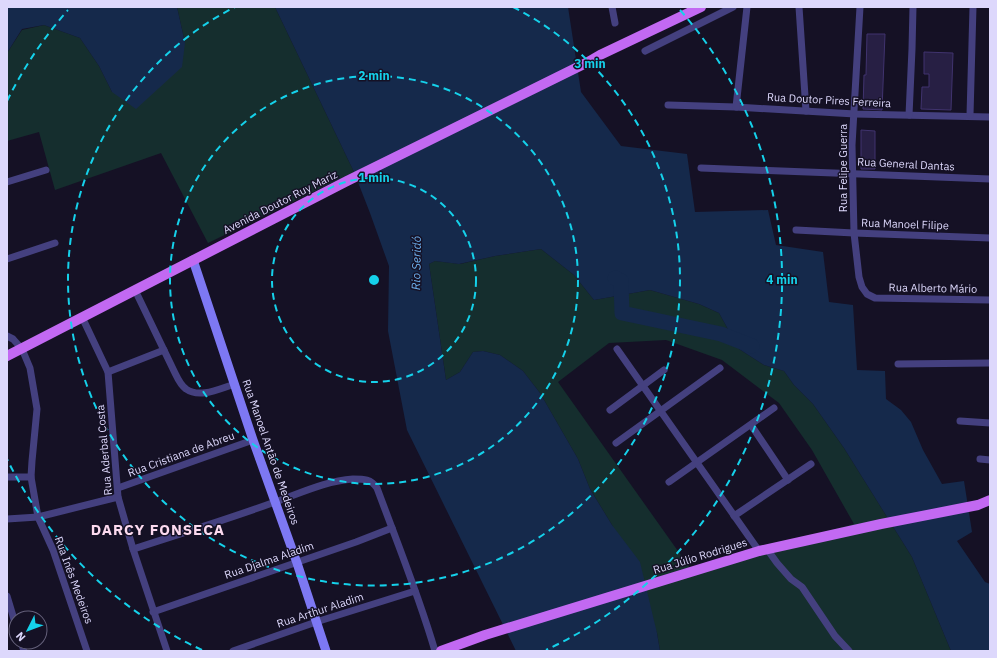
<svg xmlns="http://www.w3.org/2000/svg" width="997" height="658" viewBox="0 0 997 658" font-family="'IBM Plex Sans',sans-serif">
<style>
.green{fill:#152e2e;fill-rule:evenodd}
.water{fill:#15294b}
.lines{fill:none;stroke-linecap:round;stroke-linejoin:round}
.river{stroke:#15294b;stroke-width:15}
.building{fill:#271f44;stroke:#40336e}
.street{stroke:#44407f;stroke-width:7}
.secondary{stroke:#7d78f3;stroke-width:9}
.primary{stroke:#c269f2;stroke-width:10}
.ring{fill:none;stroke:#15d1ea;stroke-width:2;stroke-dasharray:7 5}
.labels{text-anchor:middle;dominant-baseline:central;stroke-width:3;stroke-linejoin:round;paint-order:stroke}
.street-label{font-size:11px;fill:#ddd8fc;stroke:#151125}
.water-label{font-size:12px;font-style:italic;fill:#6fb3f2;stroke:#151125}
.district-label{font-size:15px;font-weight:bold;letter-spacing:1px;fill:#fcdaef;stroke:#151125}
.centre{fill:#15d1ea;stroke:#151125;stroke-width:2}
.ring-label{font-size:12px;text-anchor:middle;font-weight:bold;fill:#15d1ea;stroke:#151125;stroke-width:3;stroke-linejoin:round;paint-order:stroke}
</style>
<rect width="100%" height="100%" fill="#151125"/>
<g class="green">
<polygon points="177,7 275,7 354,172 208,243 161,153 55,190 39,132 7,141 7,53 22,30 44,25 80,38 99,66 112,92 185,43"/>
<path d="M541,249L574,275L594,300L650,290L699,304L719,313L739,349L764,365L784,371L794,385L813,404L844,448L912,557L951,651H660L657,633L612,525L590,489L578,459L540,393L523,371L500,355L483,351L473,352L460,372L446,380L429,264L435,261L460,264L495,256ZM666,340L722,360L779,403L812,450L854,524L690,568L558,382L609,343Z"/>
</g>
<g class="water">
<polygon points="7,7 177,7 185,43 182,67 136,109 112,92 99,66 80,38 44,25 22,29 7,53"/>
<polygon points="275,7 568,7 581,92 621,146 687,154 695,212 768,210 776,245 823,252 829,302 853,305 857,370 885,371 886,399 901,410 911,422 923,450 942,484 964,481 972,532 957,541 985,582 990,584 990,651 951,651 912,557 844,448 813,404 794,385 784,371 764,365 739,349 719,313 699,304 650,290 594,300 574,275 541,249 495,256 459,264 435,261 429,264 446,380 460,372 473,352 483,351 500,355 523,371 540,393 578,459 590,489 612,525 640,562 657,633 660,651 516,651 407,430 388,331 389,266 370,213 354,172"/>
</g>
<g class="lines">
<polyline class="river" points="615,278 621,281 622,313 721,334 752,346"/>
</g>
<g class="building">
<polygon points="867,34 885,34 882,110 863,109 864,75 866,75"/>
<polygon points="924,52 953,53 951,110 921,109 922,87 929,87 929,74 924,74"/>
<polygon points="861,130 875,131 875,169 861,169"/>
</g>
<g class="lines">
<g class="street">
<polyline points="612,7 615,23"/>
<polyline points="799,7 806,111"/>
<polyline points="860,7 852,145 854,233 859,277 862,287 867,294 875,298 990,300"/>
<polyline points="645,51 733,7"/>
<polyline points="668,105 736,107 855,114 990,117"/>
<polyline points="736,107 747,7"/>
<polyline points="909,115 912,49 913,7"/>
<polyline points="970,115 973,7"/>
<polyline points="701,168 990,179"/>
<polyline points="7,182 46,170"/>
<polyline points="796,230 854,233 990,238"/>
<polyline points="7,259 55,243"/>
<path d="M135,290L174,371C177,377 180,385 186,389C200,399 221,388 235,384"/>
<polyline points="82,317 108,372 118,497 133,549 167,651"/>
<polyline points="7,336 13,339 22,349 30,368 37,409 32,461 31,477 38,517 53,550 87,651"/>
<polyline points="617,349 759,551"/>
<polyline points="898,364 990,363"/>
<polyline points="108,372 164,350"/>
<polyline points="610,410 664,370"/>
<polyline points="960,421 990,423"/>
<polyline points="751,425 788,480"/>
<polyline points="616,443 720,368"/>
<polyline points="980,459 990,460"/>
<polyline points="7,477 31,477"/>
<polyline points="669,482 774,408"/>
<polyline points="118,488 253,440"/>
<polyline points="734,516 811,464"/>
<polyline points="7,519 38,517 118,497"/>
<path d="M133,549C180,534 228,519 275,502C301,493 325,481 353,479C364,479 371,479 377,488C397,542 419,596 435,651"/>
<polyline points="767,549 777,563 791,579 802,587 835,636 849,651"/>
<polyline points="7,596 16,626"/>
<polyline points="153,612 356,542 392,528"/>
<polyline points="21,642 24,651"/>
<polyline points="233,651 316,622 415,591"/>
</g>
<polyline class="secondary" points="193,260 253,440 297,563 326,651"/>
<g class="primary">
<polyline points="7,356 347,181 588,62 600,55 701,7"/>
<polyline points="441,651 485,635 759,551 881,524 978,505 990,500"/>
</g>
</g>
<g class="ring">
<circle cx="374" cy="280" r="102"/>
<circle cx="374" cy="280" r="204"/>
<path d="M513 7A306 306 0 1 1 235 7"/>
<path d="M202 650A408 408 0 0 1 7 459M7 101A408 408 0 0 1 68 10M680 10A408 408 0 0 1 546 650"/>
</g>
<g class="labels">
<g class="street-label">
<text transform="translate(829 100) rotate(3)">Rua Doutor Pires Ferreira</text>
<text transform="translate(906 164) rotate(3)">Rua General Dantas</text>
<text transform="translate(843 168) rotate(-90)">Rua Felipe Guerra</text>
<text transform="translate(280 202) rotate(-27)">Avenida Doutor Ruy Mariz</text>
<text transform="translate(905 224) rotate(2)">Rua Manoel Filipe</text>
<text transform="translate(933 288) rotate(1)">Rua Alberto Mário</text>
<text transform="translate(104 450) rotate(-95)">Rua Aderbal Costa</text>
<text transform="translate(271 452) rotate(71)">Rua Manoel Antão de Medeiros</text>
<text transform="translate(181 454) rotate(-20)">Rua Cristiana de Abreu</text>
<text transform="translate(700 556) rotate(-17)">Rua Júlio Rodrigues</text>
<text transform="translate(269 560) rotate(-19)">Rua Djalma Aladim</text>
<text transform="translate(74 580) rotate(70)">Rua Inês Medeiros</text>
<text transform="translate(320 610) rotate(-18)">Rua Arthur Aladim</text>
</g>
<g class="water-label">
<text transform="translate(416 263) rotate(-89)">Rio Seridó</text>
</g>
<g class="district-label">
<text x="158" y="529">DARCY FONSECA</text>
</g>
</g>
<circle cx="374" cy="280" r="6" class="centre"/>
<g class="ring-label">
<text x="590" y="68">3 min</text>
<text x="374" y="80">2 min</text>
<text x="374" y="182">1 min</text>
<text x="782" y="284">4 min</text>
</g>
<rect width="997" height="658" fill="none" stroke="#ddd8fc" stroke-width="16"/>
<g transform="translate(28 630) rotate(228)"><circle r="19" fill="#151125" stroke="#65617b"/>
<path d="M0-3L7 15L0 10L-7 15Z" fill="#15d1ea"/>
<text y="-6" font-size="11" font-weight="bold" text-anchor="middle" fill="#ddd8fc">N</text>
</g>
</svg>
